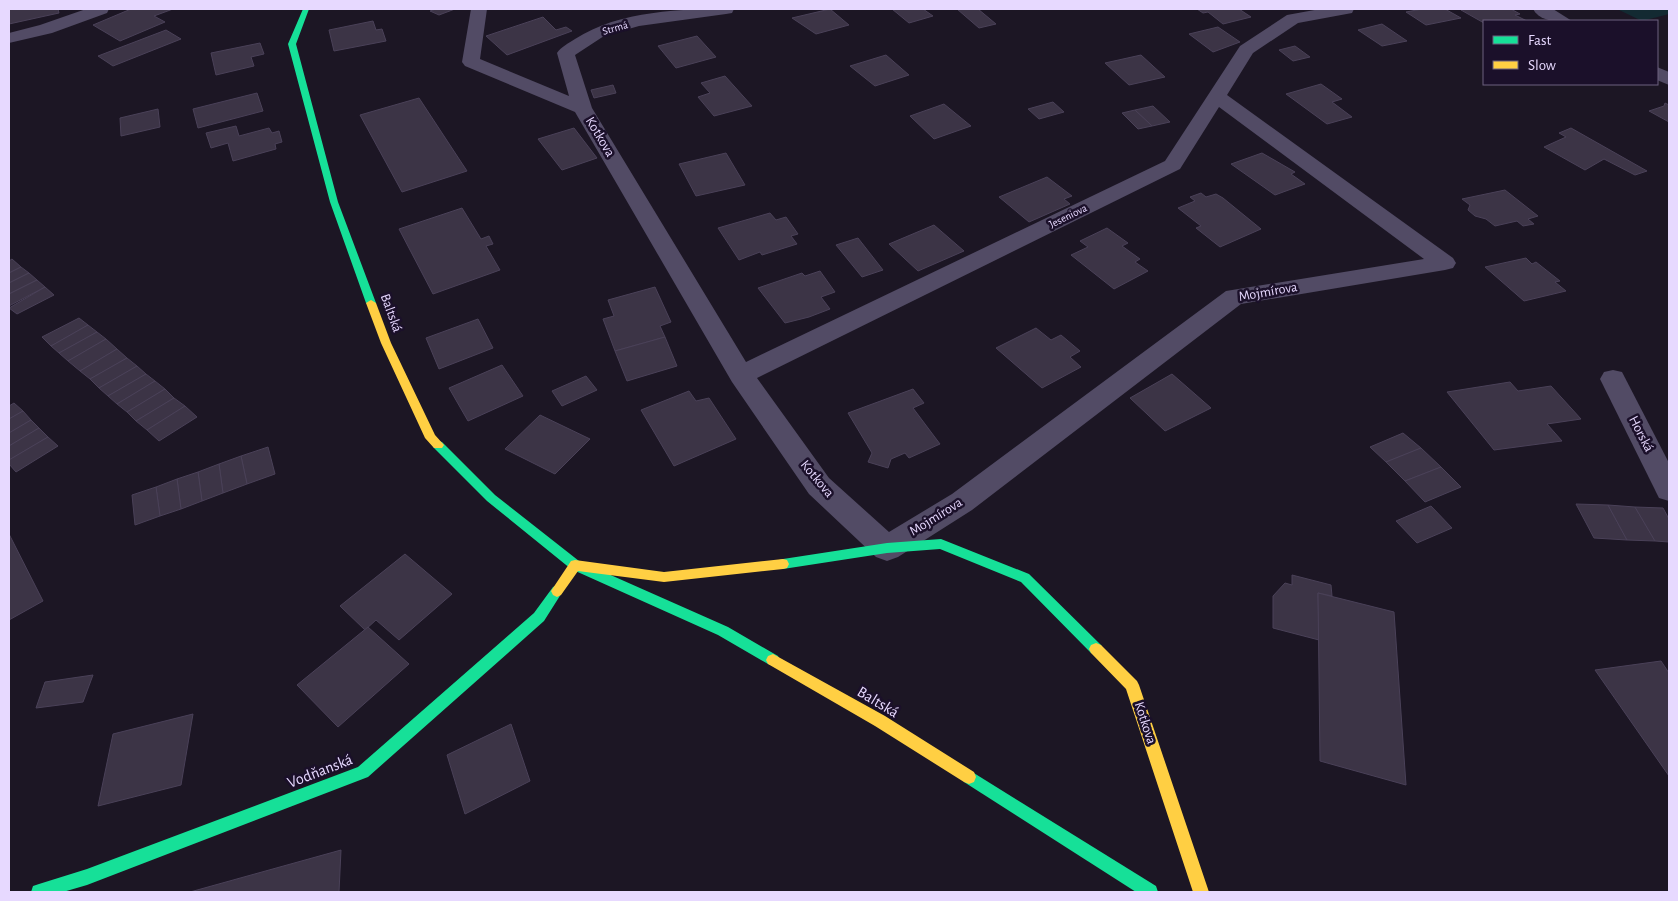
<svg xmlns="http://www.w3.org/2000/svg" width="1678" height="901" viewBox="0 0 1678 901" font-family="'Alegreya Sans',sans-serif">
<style>
.green{fill:#132a32}
.building{fill:#3c3446;stroke:#4a4158}
.lines{fill:none;stroke-linecap:round;stroke-linejoin:round}
.street{fill:#524b65;fill-rule:evenodd}
.fast{fill:#16e098;fill-rule:evenodd}
.slow{fill:#ffcf43;fill-rule:evenodd}
.labels{text-anchor:middle;dominant-baseline:central;stroke-width:5;stroke-linejoin:round;paint-order:stroke}
.far-street-label{font-size:11px;fill:#e7d9ff;stroke:#1b102a}
.street-label{font-size:14px;fill:#e7d9ff;stroke:#1b102a}
.near-street-label{font-size:16px;fill:#e7d9ff;stroke:#1b102a}
</style>
<rect width="100%" height="100%" fill="#1c1624"/>
<polygon class="green" points="1617,9 1669,9 1669,14 1642,21"/>
<g class="building">
<polygon points="9,9 58,9 59,13 9,24"/>
<polygon points="131,9 173,9 154,16 165,22 120,41 93,25"/>
<polygon points="436,9 455,9 439,15 430,11"/>
<polygon points="830,9 849,25 816,34 792,18"/>
<polygon points="892,9 923,9 933,16 909,23"/>
<polygon points="957,9 978,9 996,24 979,28"/>
<polygon points="1197,9 1239,9 1251,17 1223,24 1208,12 1203,13"/>
<polygon points="1422,9 1445,9 1461,18 1426,25 1406,12"/>
<polygon points="1467,9 1511,9 1520,14 1515,15 1527,21 1484,23 1461,10"/>
<polygon points="543,17 556,30 566,27 572,31 507,55 486,36"/>
<polygon points="373,21 376,30 382,29 386,41 334,51 329,30"/>
<polygon points="1382,24 1407,41 1382,46 1358,30"/>
<polygon points="1218,27 1240,42 1213,52 1189,34"/>
<polygon points="166,30 181,39 113,66 98,56"/>
<polygon points="697,36 716,57 676,68 658,46"/>
<polygon points="260,43 264,54 251,57 254,66 216,75 211,53"/>
<polygon points="1295,46 1310,57 1293,61 1279,50"/>
<polygon points="886,55 909,75 875,86 850,66"/>
<polygon points="1141,55 1165,77 1129,85 1105,63"/>
<polygon points="725,76 752,106 714,116 698,97 710,93 701,83"/>
<polygon points="1321,84 1342,99 1332,102 1352,117 1327,124 1286,94"/>
<polygon points="613,85 616,93 594,98 591,90"/>
<polygon points="257,93 263,111 198,128 193,109"/>
<polygon points="419,98 467,171 402,192 360,115"/>
<polygon points="1053,102 1064,112 1039,119 1028,109"/>
<polygon points="1665,103 1669,105 1669,122 1649,111 1664,106"/>
<polygon points="944,104 971,126 934,139 910,116"/>
<polygon points="1153,106 1170,122 1152,126 1135,110"/>
<polygon points="158,109 160,127 121,136 120,118"/>
<polygon points="1135,110 1152,126 1138,129 1122,113"/>
<polygon points="236,126 239,136 269,128 272,133 279,131 282,142 275,144 276,149 233,161 228,143 211,148 206,133"/>
<polygon points="574,128 597,158 562,170 538,139"/>
<polygon points="1571,128 1647,171 1635,175 1604,159 1585,170 1544,147 1566,137 1559,133"/>
<polygon points="726,153 745,185 696,196 679,164"/>
<polygon points="1262,153 1295,172 1291,174 1305,184 1275,195 1231,164"/>
<polygon points="1047,177 1072,196 1064,199 1070,204 1029,222 999,197"/>
<polygon points="1505,190 1538,216 1528,219 1534,224 1523,226 1517,221 1495,226 1486,219 1475,216 1468,210 1470,205 1462,199"/>
<polygon points="1201,193 1206,197 1216,194 1223,198 1261,229 1220,247 1196,228 1201,226 1178,208 1195,201 1190,197"/>
<polygon points="462,208 481,239 489,236 493,244 486,246 500,270 433,294 399,229"/>
<polygon points="770,213 776,220 786,217 798,234 791,236 797,244 762,255 760,252 739,260 718,228"/>
<polygon points="934,225 964,251 918,271 889,244"/>
<polygon points="1107,228 1128,243 1122,246 1140,259 1135,262 1148,271 1114,289 1071,255 1088,247 1080,241"/>
<polygon points="858,238 883,270 862,277 836,245"/>
<polygon points="1526,258 1532,264 1536,262 1560,281 1555,282 1566,291 1524,301 1485,267"/>
<polygon points="12,259 21,267 9,273 9,261"/>
<polygon points="21,267 29,273 9,283 9,273"/>
<polygon points="820,271 835,292 821,297 830,309 809,317 785,323 758,288 802,273 805,276"/>
<polygon points="29,273 37,280 9,294 9,283"/>
<polygon points="37,280 45,287 9,306 9,294"/>
<polygon points="45,287 54,295 17,314 9,308"/>
<polygon points="655,287 671,322 660,326 665,337 615,351 603,319 614,316 608,300"/>
<polygon points="79,318 88,325 51,346 42,337"/>
<polygon points="478,319 493,348 439,369 426,338"/>
<polygon points="88,325 97,332 59,353 51,346"/>
<polygon points="1036,328 1051,340 1061,335 1080,351 1070,357 1081,367 1042,388 996,348"/>
<polygon points="97,332 106,339 68,361 59,353"/>
<polygon points="665,337 677,366 627,381 615,351"/>
<polygon points="106,339 117,349 80,371 68,361"/>
<polygon points="117,349 127,358 90,379 80,371"/>
<polygon points="127,358 137,366 99,388 90,379"/>
<polygon points="502,365 523,396 468,421 449,388"/>
<polygon points="137,366 146,374 108,396 99,388"/>
<polygon points="146,374 155,381 117,404 108,396"/>
<polygon points="1172,374 1211,408 1165,431 1130,398"/>
<polygon points="586,376 597,390 562,406 552,391"/>
<polygon points="155,381 165,389 127,412 117,404"/>
<polygon points="1510,382 1518,391 1551,386 1581,419 1547,424 1562,441 1494,450 1447,392"/>
<polygon points="165,389 174,398 136,421 127,412"/>
<polygon points="913,389 924,403 913,408 940,444 909,458 905,453 891,459 888,468 868,462 872,453 848,413"/>
<polygon points="689,391 696,401 709,398 736,439 674,466 641,410"/>
<polygon points="174,398 185,406 147,430 136,421"/>
<polygon points="14,403 23,411 9,419 9,406"/>
<polygon points="185,406 197,417 159,441 147,430"/>
<polygon points="23,411 31,420 9,433 9,419"/>
<polygon points="540,415 590,439 555,474 505,449"/>
<polygon points="31,420 39,428 9,446 9,433"/>
<polygon points="39,428 48,437 9,460 9,446"/>
<polygon points="1403,433 1421,448 1386,462 1370,447"/>
<polygon points="48,437 58,446 16,472 9,464 9,460"/>
<polygon points="268,447 275,474 247,484 241,456"/>
<polygon points="1421,448 1441,467 1405,481 1386,462"/>
<polygon points="241,456 247,484 223,493 219,464"/>
<polygon points="219,464 223,493 202,501 198,472"/>
<polygon points="1441,467 1461,487 1425,502 1405,481"/>
<polygon points="198,472 202,501 181,509 177,479"/>
<polygon points="177,479 181,509 160,516 156,487"/>
<polygon points="156,487 160,516 135,525 132,495"/>
<polygon points="1576,504 1608,505 1627,540 1594,538"/>
<polygon points="1608,505 1635,507 1655,541 1627,540"/>
<polygon points="1431,506 1452,528 1417,543 1396,521"/>
<polygon points="1635,507 1663,508 1669,519 1669,542 1655,541"/>
<polygon points="9,534 43,601 9,620"/>
<polygon points="405,554 452,594 399,640 376,620 365,630 340,606"/>
<polygon points="1292,575 1331,585 1332,596 1318,593 1319,640 1273,628 1273,596 1285,583 1292,585"/>
<polygon points="1318,593 1394,612 1406,785 1320,761"/>
<polygon points="368,627 409,664 338,727 297,685"/>
<polygon points="1661,661 1669,673 1669,776 1595,670"/>
<polygon points="93,675 83,702 36,708 45,682"/>
<polygon points="193,714 181,785 98,806 113,734"/>
<polygon points="511,724 530,781 465,814 447,755"/>
<polygon points="341,850 339,892 190,892"/>
</g>
<g class="lines">
<g class="street">
<polygon points="86,9 109,9 107,13 52,33 9,43 9,33 40,25"/>
<path d="M471,9H487L480,59L569,96L557,53C561,47 569,43 575,39C620,10 682,9 734,9L732,13L726,14L639,26L604,36L575,55L592,108L746,362L1165,161L1240,46L1287,15L1320,9H1354L1352,13L1298,23L1253,53L1227,95L1453,258L1456,263L1453,268L1445,270L1241,304L972,510L898,557L887,561L876,557L809,494L732,382L575,112L465,66L462,62ZM1219,107L1424,259L1226,291L952,494L889,532L829,478L757,378L1180,169Z"/>
<path d="M1533,9H1553L1572,21C1558,22 1540,22 1533,9Z"/>
<polygon points="1657,67 1669,72 1669,85 1657,80"/>
<polygon points="1613,370 1622,372 1669,463 1669,501 1659,498 1600,379 1604,372"/>
</g>
<g class="fast">
<polygon points="303,9 309,9 296,44 338,202 376,303 371,306 366,303 330,202 288,44"/>
<polygon points="438,441 442,442 495,495 579,561 728,627 778,656 780,660 778,664 773,666 768,664 718,635 571,569 487,501 434,448 432,445 434,442"/>
<polygon points="941,539 1029,574 1101,645 1103,649 1101,653 1096,655 1091,653 1021,582 940,549 887,553 783,569 779,568 777,564 779,560 783,559 887,543"/>
<polygon points="557,585 561,587 563,591 544,621 368,777 87,885 63,892 31,892 33,886 39,884 87,869 358,767 534,613 553,587"/>
<polygon points="969,770 1156,886 1158,892 1136,892 964,782 962,777 964,772"/>
</g>
<g class="slow">
<polygon points="371,300 376,303 391,343 435,435 444,445 442,448 434,448 425,438 381,343 366,303"/>
<polygon points="783,559 787,560 789,564 787,568 783,569 664,582 578,571 561,595 557,597 553,595 551,591 571,561 575,560 664,572"/>
<polygon points="1096,643 1101,645 1137,681 1139,685 1209,892 1193,892 1126,689 1091,653 1089,649 1091,645"/>
<polygon points="773,654 885,716 974,772 976,777 974,782 969,784 964,782 875,726 768,664 766,660 768,656"/>
</g>
</g>
<g class="labels">
<g class="far-street-label">
<text transform="translate(615 28) rotate(-16)">Strmá</text>
<text transform="translate(1068 216) rotate(-26)">Jeseniova</text>
</g>
<g class="street-label">
<text transform="translate(600 137) rotate(59)">Kotkova</text>
<text transform="translate(1268 292) rotate(-10)">Mojmírova</text>
<text transform="translate(391 313) rotate(70)">Baltská</text>
<text transform="translate(1641 434) rotate(63)">Horská</text>
<text transform="translate(817 479) rotate(50)">Kotkova</text>
<text transform="translate(936 517) rotate(-32)">Mojmírova</text>
<text transform="translate(1145 723) rotate(72)">Kotkova</text>
</g>
<g class="near-street-label">
<text transform="translate(878 702) rotate(31)">Baltská</text>
<text transform="translate(320 771) rotate(-21)">Vodňanská</text>
</g>
</g>
<rect width="1678" height="901" fill="none" stroke="#e7d9ff" stroke-width="20"/>
<rect x="1483" y="20" width="175" height="65" fill="#1b102a" stroke="#6d607f"/>
<rect x="1493" y="36" width="25" height="8" fill="#16e098" stroke="#6d607f"/>
<text x="1528" y="45" font-size="15" fill="#e7d9ff">Fast</text>
<rect x="1493" y="61" width="25" height="8" fill="#ffcf43" stroke="#6d607f"/>
<text x="1528" y="70" font-size="15" fill="#e7d9ff">Slow</text>
</svg>
